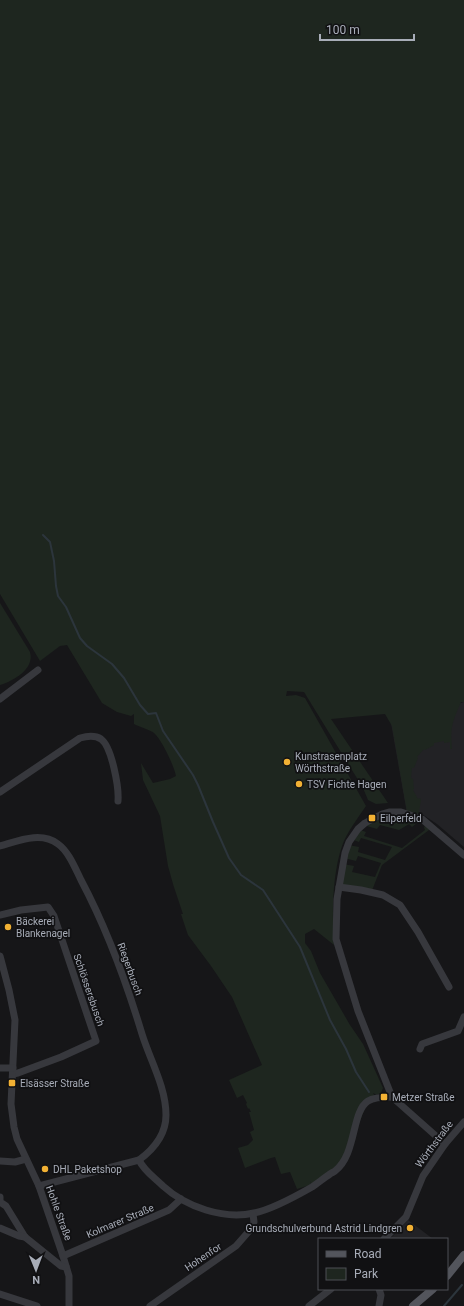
<svg xmlns="http://www.w3.org/2000/svg" width="464" height="1306" viewBox="0 0 464 1306" font-family="Roboto,sans-serif">
<style>
.built{fill:#222225}
.green{fill:#1e261f}
.lines{fill:none;stroke-linecap:round;stroke-linejoin:round}
.stream{stroke:#2c353c;stroke-width:2}
.minor{stroke:#37383d;stroke-width:7}
.major{stroke:#53555c;stroke-width:8}
.poi-dot{fill:#f2b134;stroke:#111113;stroke-width:1.5}
.labels{text-anchor:middle;dominant-baseline:central;stroke-width:3.5;stroke-linejoin:round;paint-order:stroke}
.poi-label{font-size:10px;fill:#a8adb8;stroke:#111113;text-anchor:start}
.street-label{font-size:10px;fill:#a8adb8;stroke:#111113}
</style>
<rect width="100%" height="100%" fill="#161618"/>
<g class="built">
<polygon points="464,702 464,847 437,824 419,812 407,813 391,723"/>
<polygon points="408,1220 433,1239 390,1239"/>
</g>
<g class="green">
<path d="M0,0H464V702H461C452,723 450,727 452,749H450V742L444,743V741L434,743V745L425,750L424,749L417,757L418,758L414,768H412L411,778L413,779L414,789L413,790L418,799L420,798L421,800L418,817L422,819L412,827L409,824L399,830L380,825L377,829L363,825L377,815L407,812L392,726L385,714L331,719L388,803L376,804L368,800L363,788L304,692L287,691L286,696L296,695L305,698L366,806C358,818 347,832 342,846C332,875 332,915 334,945L314,929L305,934V943L311,951L320,973L350,1025L363,1044L383,1088L381,1093L377,1095L373,1093L376,1098L368,1101L344,1161L311,1187L310,1181V1185L297,1189L290,1172L281,1174L275,1157L271,1158L245,1168L238,1148L248,1145L253,1140L250,1132L254,1130L249,1112H251L249,1108L248,1109L246,1104L247,1103L243,1095L237,1098L229,1080L262,1065L232,997L211,966L188,935L181,914H183L173,884L168,866L160,816L143,780L141,763L153,783L170,779L176,776C174,766 162,740 154,733C152,731 138,726 134,724V714L131,716L117,712L102,703L67,645L60,646L40,661L0,594Z"/>
<path d="M0,603L30,652C35,669 13,681 0,685Z"/>
<polygon points="428,823 433,827 382,865 371,893 339,887 343,864 354,866 352,872 375,877 381,863 358,856 356,861 344,858 348,845 359,847 358,852 385,860 392,847 361,838 359,842 351,839 358,829 366,832 364,836 402,848 425,830 424,827"/>
</g>
<g class="lines">
<g class="stream">
<polyline points="43,535 50,542 54,561 56,586 58,596 66,607 80,638 87,646 112,664 124,678 140,705 148,714 156,713 163,731 193,775 198,785 213,822 229,858 241,875 263,890 300,947 330,1020 346,1049 356,1072 369,1092"/>
<polyline points="444,1306 462,1285"/>
</g>
<g class="minor">
<polyline points="0,699 38,670"/>
<path d="M0,792L80,738C87,736 95,735 101,739C112,747 119,788 118,801"/>
<path d="M0,846C18,841 41,831 58,844C69,852 75,868 81,880C107,929 126,981 142,1034C150,1060 166,1087 166,1115C166,1134 154,1149 139,1160"/>
<polyline points="339,887 361,890 383,895 400,905 418,932 449,987"/>
<polyline points="0,915 21,910 48,907 54,916 96,1041 61,1057 18,1073 13,1074"/>
<polyline points="0,956 9,990 15,1020 11,1104 14,1127 17,1139 39,1186 63,1256 69,1276 69,1306"/>
<polyline points="420,1049 422,1044 458,1031 464,1017"/>
<polyline points="0,1068 13,1068"/>
<polyline points="445,1144 392,1097 358,1011 336,939 337,899 345,853 349,842 358,829 365,823 382,814 389,812 401,812 422,819 464,855"/>
<polyline points="0,1161 15,1162 26,1159"/>
<path d="M39,1186L139,1160C144,1171 155,1178 163,1186C186,1207 224,1220 254,1213C270,1210 298,1195 312,1187C318,1183 324,1178 330,1174C331,1173 334,1172 335,1171C357,1154 351,1112 368,1101C374,1097 384,1097 392,1097"/>
<polyline points="0,1197 0,1202 6,1206 25,1237 61,1266 66,1267"/>
<polyline points="0,1228 19,1236 25,1237"/>
<polyline points="384,1239 406,1217 423,1176 445,1144 464,1122"/>
<polyline points="63,1256 169,1210 181,1199"/>
<polyline points="379,1289 381,1295 379,1306"/>
<polyline points="0,1294 37,1306"/>
<polyline points="150,1306 236,1246 250,1230 254,1222 253,1214"/>
<polyline points="309,1306 331,1289"/>
</g>
<g class="major">
<polyline points="447,1276 464,1255"/>
<polyline points="413,1306 433,1289"/>
</g>
</g>
<g class="poi-dot">
<circle cx="287" cy="762" r="4"/>
<circle cx="299" cy="784" r="4"/>
<rect x="368" y="814" width="8" height="8" rx="2"/>
<circle cx="8" cy="927" r="4"/>
<rect x="8" y="1079" width="8" height="8" rx="2"/>
<rect x="380" y="1093" width="8" height="8" rx="2"/>
<circle cx="45" cy="1169" r="4"/>
<circle cx="410" cy="1228" r="4"/>
</g>
<g class="labels">
<g class="poi-label">
<text x="295" y="756">Kunstrasenplatz<tspan x="295" dy="12">Wörthstraße</tspan></text>
<text x="307" y="784">TSV Fichte Hagen</text>
<text x="380" y="818">Eilperfeld</text>
<text x="16" y="921">Bäckerei<tspan x="16" dy="12">Blankenagel</tspan></text>
<text x="20" y="1083">Elsässer Straße</text>
<text x="392" y="1097">Metzer Straße</text>
<text x="53" y="1169">DHL Paketshop</text>
<text x="402" y="1228" text-anchor="end">Grundschulverbund Astrid Lindgren</text>
</g>
<g class="street-label">
<text transform="translate(130 969) rotate(70)">Riegerbusch</text>
<text transform="translate(89 990) rotate(71)">Schlössersbusch</text>
<text transform="translate(434 1144) rotate(-53)">Wörthstraße</text>
<text transform="translate(59 1213) rotate(70)">Hohle Straße</text>
<text transform="translate(120 1221) rotate(-23)">Kolmarer Straße</text>
<text transform="translate(203 1257) rotate(-34)">Hohenfor</text>
</g>
</g>
<rect x="318" y="1238" width="130" height="52" fill="#111113" stroke="#4d4f55"/>
<rect x="326" y="1251" width="20" height="6" fill="#53555c" stroke="#4d4f55"/>
<text x="354" y="1258" font-size="12" fill="#a8adb8">Road</text>
<rect x="326" y="1268" width="20" height="12" fill="#1e261f" stroke="#4d4f55"/>
<text x="354" y="1278" font-size="12" fill="#a8adb8">Park</text>
<g transform="translate(36 1270) rotate(179)" stroke="#111113" stroke-width="3" paint-order="stroke">
<path d="M0-3L7 15L0 10L-7 15Z" fill="#a8adb8"/>
<text y="-6" font-size="11" font-weight="bold" text-anchor="middle" fill="#a8adb8">N</text>
</g>
<path d="M320 34v6h94v-6" fill="none" stroke="#a8adb8" stroke-width="2"/>
<text x="326" y="34" font-size="12" fill="#a8adb8" stroke="#111113" stroke-width="3" paint-order="stroke">100 m</text>
</svg>
